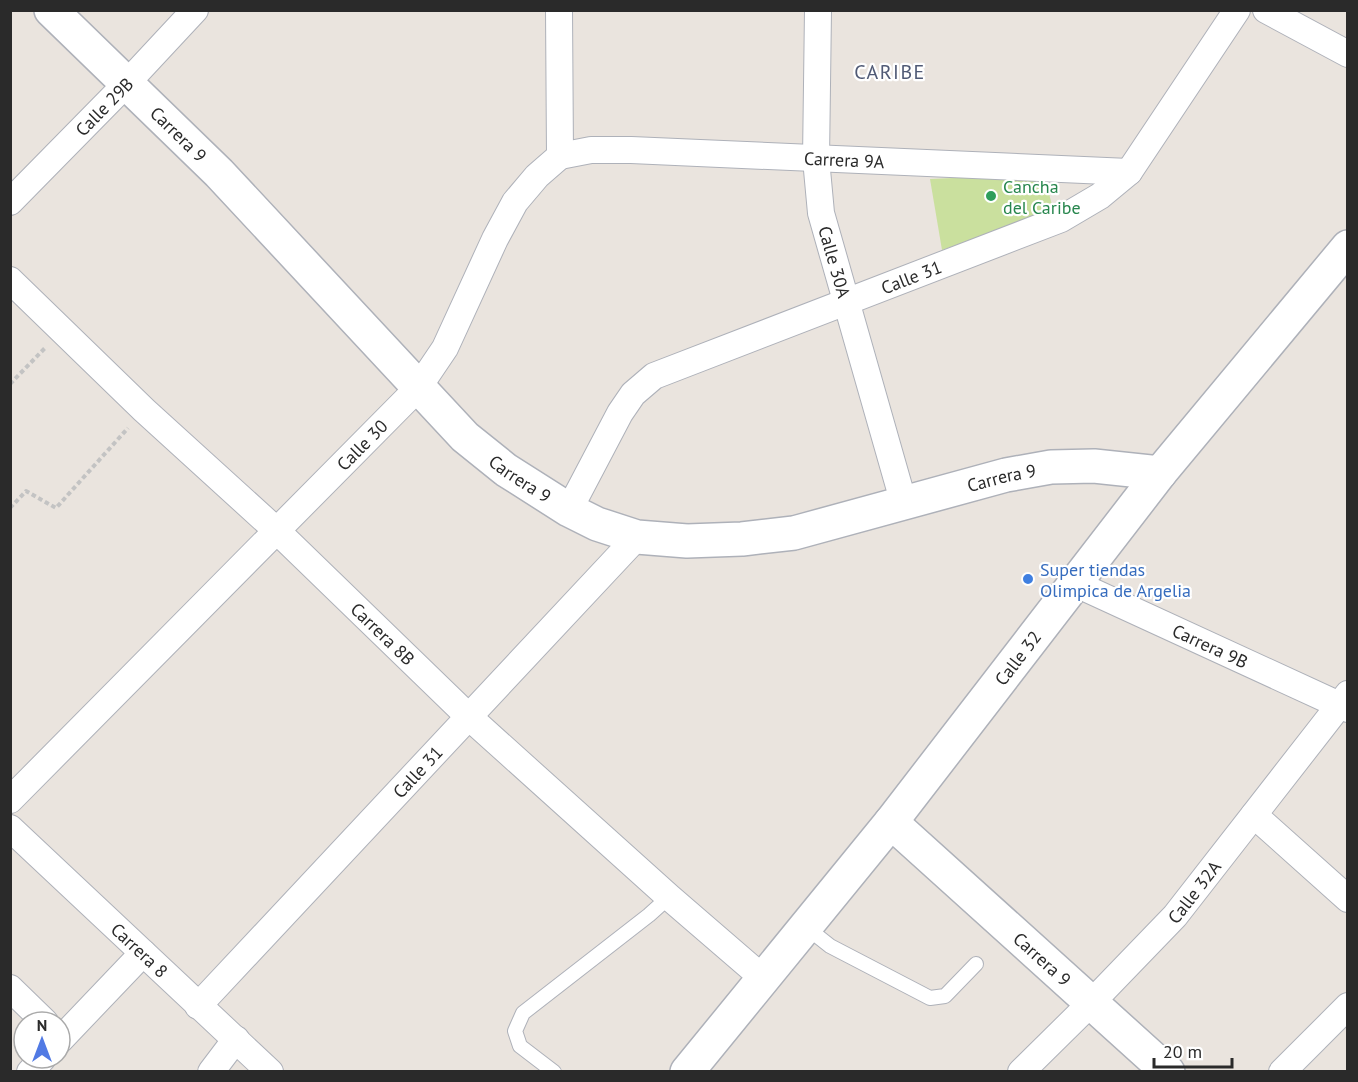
<svg xmlns="http://www.w3.org/2000/svg" width="1358" height="1082" viewBox="0 0 1358 1082" font-family="'PT Sans',sans-serif">
<style>
.pitch{fill:#cae09e}
.lines{fill:none;stroke-linecap:round;stroke-linejoin:round}
.lane-casing{stroke:#aeb1b9;stroke-width:16}
.street-casing{stroke:#aeb1b9;stroke-width:28}
.secondary-casing{stroke:#aeb1b9;stroke-width:36}
.path{stroke:#c3c3c3;stroke-width:4;stroke-dasharray:4.5 3;stroke-linecap:butt}
.lane{stroke:#fff;stroke-width:14}
.street{stroke:#fff;stroke-width:26}
.secondary{stroke:#fff;stroke-width:33}
.leisure-dot{fill:#2e9e5b;stroke:#fff;stroke-width:2}
.shop-dot{fill:#3f7fe0;stroke:#fff;stroke-width:2}
.labels{text-anchor:middle;dominant-baseline:central;stroke-width:4.5;stroke-linejoin:round;paint-order:stroke}
.street-label{font-size:18px;fill:#2a2a2a;stroke:#fff}
.leisure-label{font-size:18px;fill:#27864d;stroke:#fff;text-anchor:start}
.shop-label{font-size:18px;fill:#366cbe;stroke:#fff;text-anchor:start}
.neighbourhood-label{font-size:20px;letter-spacing:1.5px;fill:#505a75;stroke:#fff}
</style>
<rect width="100%" height="100%" fill="#eae4de"/>
<polygon class="pitch" points="1044,174 1054,213 942,250 930,179"/>
<g class="lines">
<defs>
<g id="lane">
<polyline points="806,927 830,946 930,998 945,996 976,964"/>
<polyline points="554,1072 520,1046 515,1031 523,1013 649,915 669,897"/>
</g>
<g id="street">
<path id="s1" d="M818,10L816,159L821,213L904,504"/>
<polyline points="1266,10 1348,54"/>
<path id="s2" d="M560,156L591,150H631L1129,172"/>
<path id="s3" d="M10,202L127,83L195,10"/>
<path id="s4" d="M10,280L144,410L276,530L469,717L669,897L764,979"/>
<path id="s5" d="M569,510L620,413L633,394L654,376L1061,219L1100,196L1129,172L1237,10"/>
<path id="s6" d="M1074,583L1348,709"/>
<path id="s7" d="M10,800L418,388L445,348L495,239L515,202L537,176L560,156L559,10"/>
<polyline points="1254,815 1348,899"/>
<path id="s8" d="M10,828L270,1072"/>
<polyline points="10,988 45,1022"/>
<path id="s9" d="M198,1006L637,537"/>
<polyline points="60,1040 143,953"/>
<polyline points="30,1072 43,1058"/>
<polyline points="211,1072 236,1039"/>
<path id="s10" d="M1021,1072L1092,1002L1175,916L1348,694"/>
<polyline points="1282,1072 1348,1006"/>
</g>
<g id="secondary">
<path id="s11" d="M51,10L219,173L465,437L506,470L569,510L597,524L637,537L687,541L742,539L794,533L1006,475L1051,467L1094,466L1160,473"/>
<path id="s12" d="M891,822L1168,1072"/>
<path id="s13" d="M687,1072L891,822L1160,473L1348,247"/>
</g>
</defs>
<use href="#lane" class="lane-casing"/>
<use href="#street" class="street-casing"/>
<use href="#secondary" class="secondary-casing"/>
<g class="path">
<polyline points="10,384 45,348"/>
<polyline points="10,508 26,491 56,508 128,428"/>
</g>
<use href="#lane" class="lane"/>
<use href="#street" class="street"/>
<use href="#secondary" class="secondary"/>
</g>
<circle class="leisure-dot" cx="991" cy="196" r="6"/>
<circle class="shop-dot" cx="1028" cy="579" r="6"/>
<g class="labels">
<g class="street-label">
<text stroke="none"><textPath href="#s3" startOffset="134">Calle 29B</textPath></text>
<text stroke="none"><textPath href="#s11" startOffset="178">Carrera 9</textPath></text>
<text stroke="none"><textPath href="#s2" startOffset="285">Carrera 9A</textPath></text>
<text stroke="none"><textPath href="#s1" startOffset="254">Calle 30A</textPath></text>
<text stroke="none"><textPath href="#s5" startOffset="436">Calle 31</textPath></text>
<text stroke="none"><textPath href="#s7" startOffset="500">Calle 30</textPath></text>
<text stroke="none"><textPath href="#s11" startOffset="664">Carrera 9</textPath></text>
<text stroke="none"><textPath href="#s11" startOffset="1168">Carrera 9</textPath></text>
<text stroke="none"><textPath href="#s4" startOffset="514">Carrera 8B</textPath></text>
<text stroke="none"><textPath href="#s6" startOffset="150">Carrera 9B</textPath></text>
<text stroke="none"><textPath href="#s13" startOffset="530">Calle 32</textPath></text>
<text stroke="none"><textPath href="#s9" startOffset="321">Calle 31</textPath></text>
<text stroke="none"><textPath href="#s10" startOffset="250">Calle 32A</textPath></text>
<text stroke="none"><textPath href="#s8" startOffset="178">Carrera 8</textPath></text>
<text stroke="none"><textPath href="#s12" startOffset="204">Carrera 9</textPath></text>
</g>
<g class="leisure-label">
<text x="1003" y="186">Cancha<tspan x="1003" dy="21">del Caribe</tspan></text>
</g>
<g class="shop-label">
<text x="1040" y="569">Super tiendas<tspan x="1040" dy="21">Olimpica de Argelia</tspan></text>
</g>
<g class="neighbourhood-label">
<text x="890" y="72">CARIBE</text>
</g>
</g>
<rect width="1358" height="1082" fill="none" stroke="#2a2a2a" stroke-width="24"/>
<g transform="translate(42 1040)"><circle r="28" fill="#ffffff" stroke="#aaaaaa" stroke-width="1.5"/>
<path d="M0-4.5L10 22L0 15L-10 22Z" fill="#517ae4"/>
<text y="-9" font-size="16" font-weight="bold" text-anchor="middle" fill="#2a2a2a">N</text>
</g>
<path d="M1154 1058v9h78v-9" fill="none" stroke="#2a2a2a" stroke-width="3"/>
<text x="1163" y="1058" font-size="18" fill="#2a2a2a" stroke="#ffffff" stroke-width="4.5" paint-order="stroke">20 m</text>
</svg>
